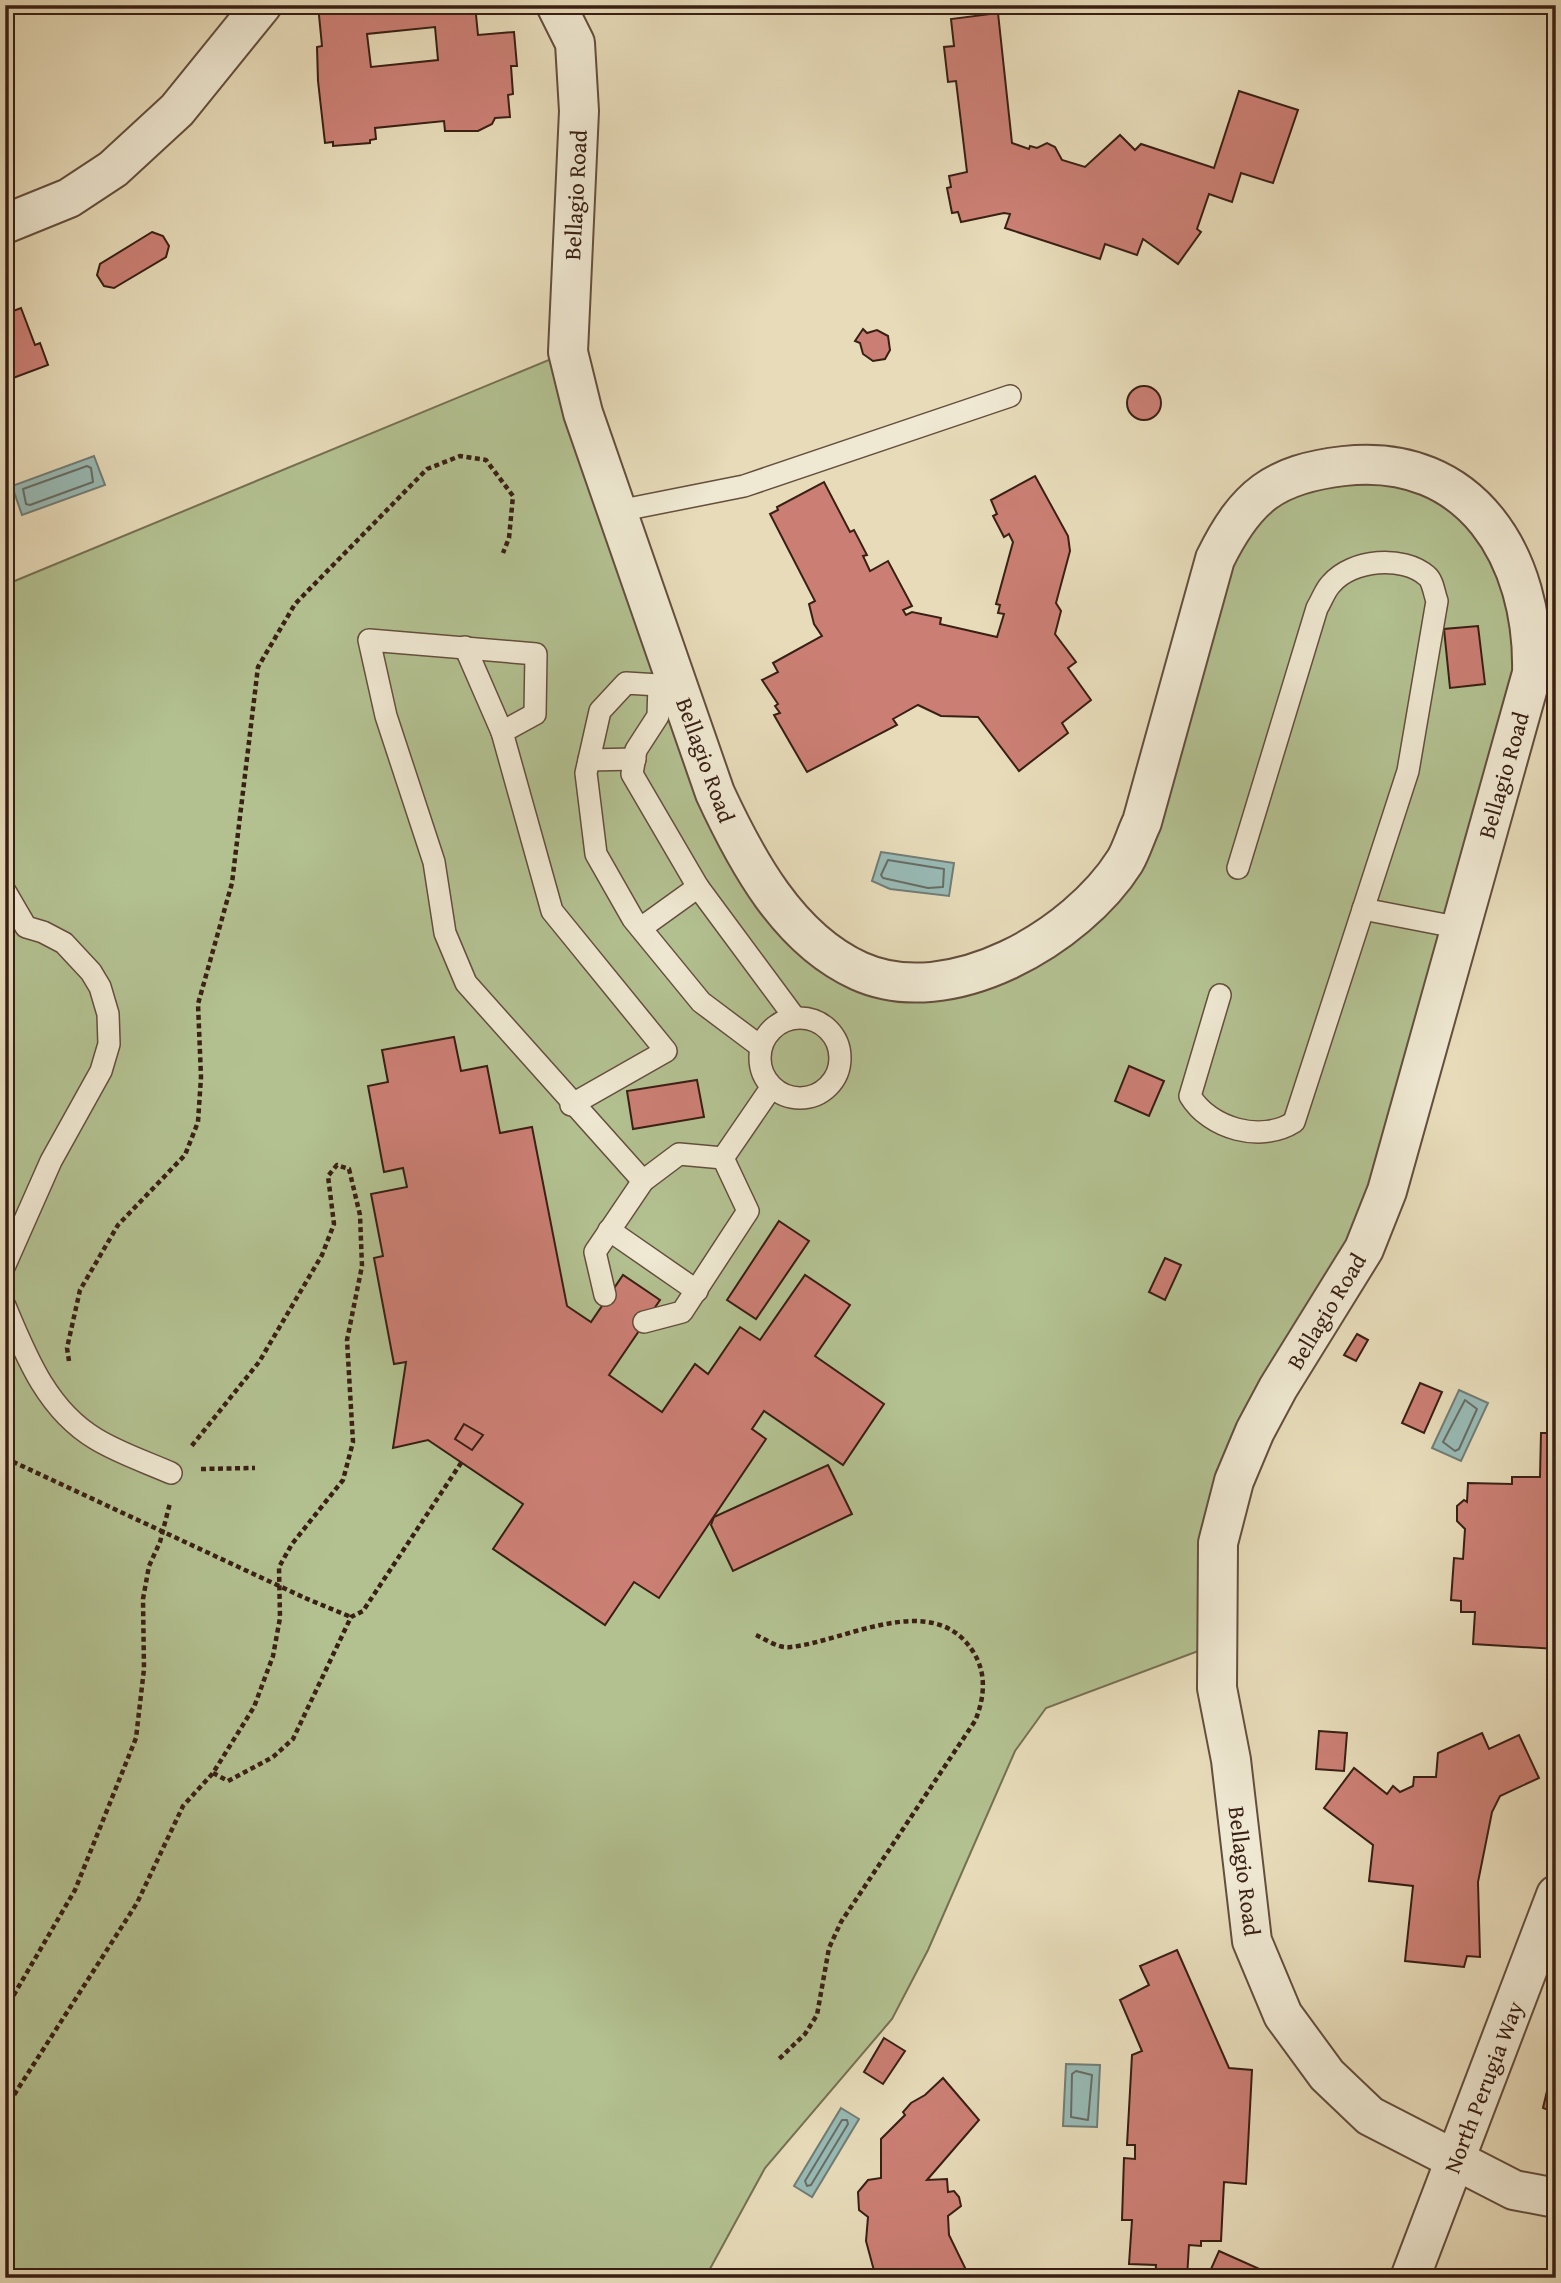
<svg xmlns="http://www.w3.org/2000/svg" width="1561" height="2283" viewBox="0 0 1561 2283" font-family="'Gentium Book Plus',serif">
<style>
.green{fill:#b3c191;stroke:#767052;stroke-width:2}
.water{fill:#98bab5;stroke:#727c75;stroke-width:2}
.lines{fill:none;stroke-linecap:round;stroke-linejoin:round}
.shore{stroke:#686c64;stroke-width:2}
.building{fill:#cb7f74;stroke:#391f14;stroke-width:2;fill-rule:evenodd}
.lane-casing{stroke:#644e3d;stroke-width:24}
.street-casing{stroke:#644e3d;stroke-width:42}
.path{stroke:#391f14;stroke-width:4.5;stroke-dasharray:5 3.5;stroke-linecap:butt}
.lane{stroke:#efe8d2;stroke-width:21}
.street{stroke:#efe8d2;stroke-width:38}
.path-bridge{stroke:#391f14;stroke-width:4.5;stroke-dasharray:5 3.5;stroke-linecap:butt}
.labels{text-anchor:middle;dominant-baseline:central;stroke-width:5;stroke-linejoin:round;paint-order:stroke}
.street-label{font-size:23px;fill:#391f14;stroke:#efe8d2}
</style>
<rect width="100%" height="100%" fill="#e7dbb9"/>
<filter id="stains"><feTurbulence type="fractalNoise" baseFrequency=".00286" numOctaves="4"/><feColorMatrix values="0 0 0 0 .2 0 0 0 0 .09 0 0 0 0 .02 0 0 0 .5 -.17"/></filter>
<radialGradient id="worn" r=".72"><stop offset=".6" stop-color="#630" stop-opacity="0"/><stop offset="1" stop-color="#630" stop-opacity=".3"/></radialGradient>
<polygon class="green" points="568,352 734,835 860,971 977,972 1104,887 1215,559 1284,478 1449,485 1533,636 1405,1125 1255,1431 1217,1644 1046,1708 1015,1751 928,1950 892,2019 765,2168 705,2278 5,2278 5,585"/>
<g class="water">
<polygon points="94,456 105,485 22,515 12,486"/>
<polygon points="881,852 954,863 949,896 890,889 872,881"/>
<polygon points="1459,1390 1488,1403 1461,1461 1432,1448"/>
<polygon points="1066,2064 1100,2065 1097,2127 1063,2126"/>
<polygon points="841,2108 859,2119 812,2197 794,2186"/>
</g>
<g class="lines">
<g class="shore">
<polygon points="87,466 91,468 93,482 30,505 26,504 23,489"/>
<polygon points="888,860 944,869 943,887 928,888 883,878 881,875"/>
<polygon points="1465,1400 1477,1409 1459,1449 1455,1451 1443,1442"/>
<polygon points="1076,2071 1092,2075 1088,2120 1071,2117 1072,2074"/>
<polygon points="842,2120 847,2120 848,2124 811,2185 807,2186 805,2181"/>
</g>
</g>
<g class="building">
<path d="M318,5H475L478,35L514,32L517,66H511L513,94L508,95L510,117L495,118L492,124L478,131H445L444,121L375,128L376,139L370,140V143L333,146V142L325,143L318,81L317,47L322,46ZM435,27L438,60L371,67L367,34Z"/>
<polygon points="998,13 1012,143 1029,149 1030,146 1037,148 1047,143 1055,147 1062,160 1085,167 1120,135 1135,150 1141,144 1214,168 1239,91 1298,110 1273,183 1241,173 1232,202 1209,194 1197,229 1201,232 1178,264 1143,239 1137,255 1105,244 1100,259 1005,228 1010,214 1004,213 961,222 958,212 952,213 947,188 951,187 949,176 967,172 956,81 948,82 944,47 954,46 951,19"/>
<polygon points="152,232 163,236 169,246 166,257 114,288 104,286 97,275 100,264"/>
<polygon points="21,308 35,345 40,343 48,365 5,381 5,314"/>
<polygon points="863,329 867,333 877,330 888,336 890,350 885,359 873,361 863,354 860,343 855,341"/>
<circle cx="1144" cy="403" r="17"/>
<polygon points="1035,476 1068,536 1070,551 1056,603 1061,611 1055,634 1076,662 1068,668 1091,700 1062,723 1068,733 1019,771 978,717 941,716 918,705 893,719 897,725 807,772 774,715 780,713 775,706 778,704 762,680 778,672 773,663 822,636 814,624 809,604 815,601 770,514 778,510 777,507 824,482 850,532 854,530 867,555 863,556 870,571 888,561 912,606 903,610 906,615 912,612 941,618 940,624 997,637 1004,614 998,613 1000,605 996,604 1013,542 1009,534 1004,537 993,516 997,514 991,500"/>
<polygon points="1478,626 1485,684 1450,688 1444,629"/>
<polygon points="454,1037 461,1071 487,1066 500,1133 532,1127 567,1306 591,1322 623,1275 660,1300 609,1375 662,1412 695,1364 708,1374 740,1327 760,1340 805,1275 850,1305 815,1356 884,1404 843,1465 764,1411 752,1429 766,1439 659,1598 634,1582 605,1625 493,1549 523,1504 428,1440 393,1448 406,1362 394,1364 374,1258 383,1256 371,1194 407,1187 403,1168 384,1172 368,1086 388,1082 382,1050"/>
<polygon points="1129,1066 1164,1081 1149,1116 1115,1101"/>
<polygon points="697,1080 704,1117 633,1129 627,1091"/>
<polygon points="779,1221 809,1241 756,1319 727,1300"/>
<polygon points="1165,1258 1181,1265 1165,1300 1149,1292"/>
<polygon points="1357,1334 1368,1340 1356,1361 1344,1355"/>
<polygon points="1420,1383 1442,1392 1424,1433 1402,1423"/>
<polygon points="464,1424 483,1435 472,1450 455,1439"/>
<polygon points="1541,1433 1556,1433 1556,1649 1473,1644 1475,1612 1461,1612 1461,1601 1451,1600 1454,1558 1463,1559 1465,1529 1457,1521 1457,1506 1464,1500 1467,1502 1468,1483 1512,1484 1512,1477 1540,1477"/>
<polygon points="828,1465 852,1514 733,1571 711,1525 714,1517"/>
<polygon points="1319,1731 1347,1733 1344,1771 1316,1769"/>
<polygon points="1482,1733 1489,1749 1519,1735 1539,1778 1500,1796 1492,1812 1478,1882 1480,1957 1467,1956 1464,1967 1405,1961 1413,1886 1369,1881 1373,1845 1324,1808 1354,1768 1387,1794 1393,1786 1400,1792 1413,1786 1414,1777 1436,1777 1438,1753"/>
<polygon points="1177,1950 1229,2068 1252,2070 1246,2184 1224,2182 1221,2241 1201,2241 1201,2246 1189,2245 1187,2278 1155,2278 1156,2265 1129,2264 1132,2220 1122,2220 1124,2158 1135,2159 1135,2145 1127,2145 1132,2055 1142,2051 1120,2000 1149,1985 1140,1966"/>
<polygon points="884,2038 905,2051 883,2084 864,2072"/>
<polygon points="1556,2053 1556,2113 1543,2108"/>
<polygon points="943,2078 979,2120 927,2180 947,2179 948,2192 954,2191 959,2197 961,2206 948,2216 949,2235 970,2278 876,2278 866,2241 868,2217 859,2210 858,2192 868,2180 881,2178 881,2139 905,2115 903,2112 911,2103 925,2095"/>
<polygon points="1219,2251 1273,2275 1272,2278 1207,2278"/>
</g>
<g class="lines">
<defs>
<g id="lane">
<polyline points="618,511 744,486 1010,396"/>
<polyline points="465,647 502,732 552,911 666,1051 571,1105"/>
<polyline points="675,676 659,685 626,683 600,711 586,773 596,854 633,919 701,1002 761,1047"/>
<polyline points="659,685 658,716 636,750 632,774 698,887 795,1018"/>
<polyline points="502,732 535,714 536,654 369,640 386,716 434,862 445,933 466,983 643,1181"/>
<polyline points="589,760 635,759"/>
<polyline points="5,891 26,927 43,932 64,943 91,972 100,987 108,1014 109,1044 101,1071 51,1161 5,1265"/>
<polyline points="1363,909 1461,928"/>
<polyline points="641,928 698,887"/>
<path d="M1220,995L1190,1096C1210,1129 1261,1143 1294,1122L1408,771L1437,601C1434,593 1433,581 1427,576C1403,555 1352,559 1331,584C1325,590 1322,600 1317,608L1238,868"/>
<circle cx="800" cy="1058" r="40"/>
<polyline points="723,1158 771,1088"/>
<polyline points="609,1230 697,1291"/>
<polyline points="605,1295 595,1252 643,1181 679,1154 723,1158 748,1211 682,1312 644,1322"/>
<path d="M5,1306C26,1356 47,1410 96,1439C119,1453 146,1462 171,1473"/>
</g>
<g id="street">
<path d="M556,5L575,43L579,111L568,352L583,413L715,793C746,860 788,939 859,971C950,1012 1077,937 1125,861C1132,849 1136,834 1142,822L1215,559C1246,496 1274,474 1344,466C1472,452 1535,558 1532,673L1387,1191L1364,1249L1278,1388L1255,1431L1234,1481L1218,1543L1217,1688L1231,1760L1252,1941L1283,2015L1327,2075L1370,2116L1514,2190L1556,2198"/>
<polyline points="5,224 69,198 113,169 177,110 262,5"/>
<polyline points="1410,2278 1556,1895"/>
</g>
</defs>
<use href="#lane" class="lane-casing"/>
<use href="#street" class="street-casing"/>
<g class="path">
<polyline points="69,1361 67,1348 80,1290 118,1225 185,1155 198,1122 201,1077 198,1004 232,883 258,667 295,604 427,469 460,456 486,460 513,496 509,538 503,553"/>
<polyline points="201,1469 255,1468"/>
<polyline points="305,1598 351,1617"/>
<path d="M756,1635C767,1640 779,1649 791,1647C846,1641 932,1590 972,1650C987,1672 985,1697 975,1721L841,1922L829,1948L817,2015L805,2034L777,2061"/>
<polyline points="213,1773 228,1781 273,1757 293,1739 351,1617 363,1611 461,1463"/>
<polyline points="5,2010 75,1890 136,1738 144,1669 143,1599 149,1566 160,1542 170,1503"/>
<polyline points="5,2109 137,1903 183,1806 213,1773 254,1707 273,1656 280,1618 279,1567 292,1544 343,1480 353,1442 347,1340 362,1266 360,1215 349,1169 337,1165 328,1176 334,1224 322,1255 259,1362 190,1448"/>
</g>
<use href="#lane" class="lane"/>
<use href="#street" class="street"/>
<polyline class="path-bridge" points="5,1458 305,1598"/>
</g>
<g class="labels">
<g class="street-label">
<text transform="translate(575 195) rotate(-87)">Bellagio Road</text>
<text transform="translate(706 760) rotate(70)">Bellagio Road</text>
<text transform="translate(1503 775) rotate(-74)">Bellagio Road</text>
<text transform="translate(1326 1311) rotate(-59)">Bellagio Road</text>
<text transform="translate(1245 1871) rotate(83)">Bellagio Road</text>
<text transform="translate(1483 2087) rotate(-69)">North Perugia Way</text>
</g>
</g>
<rect width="1561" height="2283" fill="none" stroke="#e7dbb9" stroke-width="28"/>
<rect x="7" y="7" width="1547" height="2269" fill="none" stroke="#391f14" stroke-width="3.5"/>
<rect x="14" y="14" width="1533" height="2255" fill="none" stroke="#391f14" stroke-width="2"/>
<rect width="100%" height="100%" filter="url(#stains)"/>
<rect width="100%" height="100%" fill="url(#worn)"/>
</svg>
